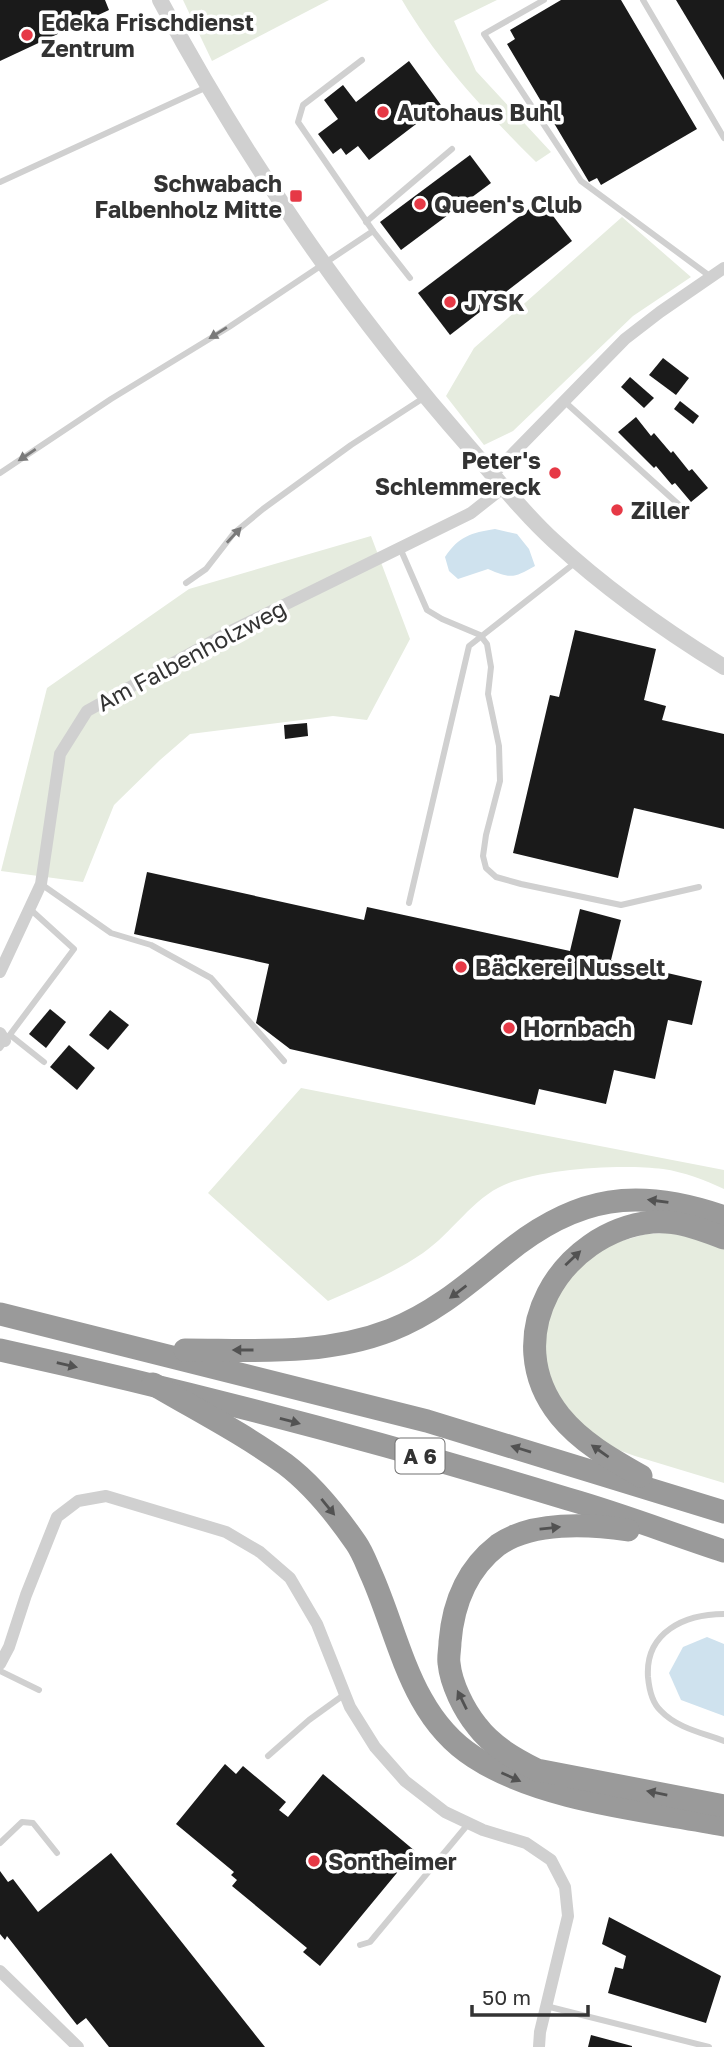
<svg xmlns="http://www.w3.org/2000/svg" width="724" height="2047" viewBox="0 0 724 2047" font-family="'Golos Text',sans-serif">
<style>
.green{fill:#e6ecdf}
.water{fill:#cfe2ee}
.building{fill:#1a1a1a}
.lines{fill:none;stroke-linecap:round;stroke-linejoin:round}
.service{stroke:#d0d0d0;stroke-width:6}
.minor{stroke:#d0d0d0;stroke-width:12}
.tertiary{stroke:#d0d0d0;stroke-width:16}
.motorway{stroke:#9a9a9a;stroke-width:23}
.oneway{fill:#7a7a7a}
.oneway2{fill:#525252}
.poi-dot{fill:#e63946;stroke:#fff;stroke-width:2.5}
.labels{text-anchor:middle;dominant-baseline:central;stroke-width:7;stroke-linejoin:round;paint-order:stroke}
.shield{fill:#fff;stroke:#707070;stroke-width:2}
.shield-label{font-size:21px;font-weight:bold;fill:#333}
.poi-label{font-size:23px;font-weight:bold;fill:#333;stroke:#fff;text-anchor:start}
.street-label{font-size:23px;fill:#333;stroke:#fff}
</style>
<rect width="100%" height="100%" fill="#fff"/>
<g class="green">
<polygon points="183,0 329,0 212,61"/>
<path d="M402,0H497L454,21L476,71L551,152L536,162C485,111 439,63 402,0Z"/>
<polygon points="622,217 691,277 633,316 513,431 484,445 446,396 474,348"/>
<polygon points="371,536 410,639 367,720 333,716 190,734 160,760 114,805 83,882 1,871 47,688 189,589"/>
<path d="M301,1088L724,1170V1189C705,1180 684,1172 663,1169C622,1164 543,1168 504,1185C473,1198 452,1233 423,1253C394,1273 360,1287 328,1301L208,1193Z"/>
<polygon points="666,1233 686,1236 724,1249 724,1483 635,1456 610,1447 589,1435 557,1394 545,1363 544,1335 559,1287 604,1246 646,1234"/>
</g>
<g class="water">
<path d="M495,529L517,534L529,549L535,566C514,578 511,579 488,569L458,579L449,571L445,557C459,536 471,533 495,529Z"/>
<polygon points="707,1637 724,1644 724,1716 681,1700 669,1673 683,1647"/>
</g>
<g class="building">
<polygon points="0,0 105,0 109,10 0,61"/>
<polygon points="561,0 621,0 697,129 601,185 597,178 589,182 507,44 515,39 510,30"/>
<polygon points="676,0 724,0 724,80"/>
<polygon points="409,61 441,105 369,160 358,146 346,155 341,148 333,154 318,134 338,119 324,100 343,85 356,102"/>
<polygon points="470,155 491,183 401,250 380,222"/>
<polygon points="541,200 572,241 450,335 418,293"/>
<polygon points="663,358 689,378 676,395 649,375"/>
<polygon points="630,377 654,398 644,408 621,387"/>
<polygon points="680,401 699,416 693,424 674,409"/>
<polygon points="636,417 651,436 654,433 671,453 673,451 689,471 692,469 708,488 691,502 675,483 672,485 656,466 654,468 618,432"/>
<polygon points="575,630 656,649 644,700 666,706 662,720 724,734 724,829 634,808 618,878 513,853 550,695 559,697"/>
<polygon points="307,723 308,736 285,739 284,725"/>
<polygon points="147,872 364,920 367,907 570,951 580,909 621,920 611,960 702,981 692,1025 668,1020 655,1079 614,1070 606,1104 539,1089 535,1105 290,1049 256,1023 269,964 134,934"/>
<polygon points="50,1009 66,1022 46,1048 29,1034"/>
<polygon points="110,1010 129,1025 108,1050 89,1035"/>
<polygon points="69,1045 95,1068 77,1090 50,1067"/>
<polygon points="225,1764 236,1774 243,1766 286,1802 279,1810 288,1817 323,1774 415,1851 320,1966 303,1952 307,1948 232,1886 237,1880 231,1875 234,1872 176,1824"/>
<polygon points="111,1853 265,2047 109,2047 86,2018 77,2025 7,1936 5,1940 0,1934 0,1871 8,1882 13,1879 38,1912"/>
<polygon points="609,1917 721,1976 706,2023 608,1993 615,1967 623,1969 626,1956 602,1944"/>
<polygon points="591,2035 632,2046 632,2047 588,2047"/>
</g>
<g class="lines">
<g class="service">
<polyline points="544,0 484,34 581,181 711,277"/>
<polyline points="643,0 724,138"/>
<polyline points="362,60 303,105 298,122 373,231"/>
<polyline points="0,182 207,87"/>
<polyline points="366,222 452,149"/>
<polyline points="565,402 687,512"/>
<polyline points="0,473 111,399 229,327 373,231 410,278"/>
<polyline points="400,548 427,610 442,619 480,635 487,644 491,667 488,694 499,746 500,781 486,835 483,856 486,868 496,877 521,884 621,905 699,887"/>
<polyline points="186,583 206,569 234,533 263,509 351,445 425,397"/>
<polyline points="41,884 111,933 151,945 211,978 284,1061"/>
<polyline points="409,903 469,646 576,562"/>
<polyline points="10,1035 44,1062"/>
<polyline points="0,1048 74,949 30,909"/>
<path d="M724,1614C685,1614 645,1632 648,1677C649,1688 652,1703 661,1711C677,1728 703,1733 724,1741"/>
<polyline points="0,1671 39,1690"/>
<polyline points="268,1756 309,1720 345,1694"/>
<polyline points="0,1843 22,1822 33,1823 57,1853"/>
<polyline points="360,1945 370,1942 469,1823"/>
<polyline points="546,2006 709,2047"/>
</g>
<g class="minor">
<polyline points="493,474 625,339 660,312 724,268"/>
<polyline points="0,972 41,884 60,754 87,711 229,632 471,513 504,487"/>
<polyline points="0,1033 5,1041"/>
<polyline points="0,1664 9,1647 26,1595 57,1517 78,1501 106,1496 226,1532 260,1552 290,1578 317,1624 350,1707 375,1747 405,1781 445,1812 483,1830 526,1843 551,1860 565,1887 568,1916 540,2032 539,2047"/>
<polyline points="0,1971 78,2047"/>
</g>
<path class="tertiary" d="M160,0C244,158 351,313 469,447C497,479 523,513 554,541C606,589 664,630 724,667"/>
<g class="motorway">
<polyline points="0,1314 427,1421 724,1512"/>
<path d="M0,1350C191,1392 381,1442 568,1499C621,1514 672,1534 724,1551"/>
<path d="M185,1350C255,1350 324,1356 391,1330C435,1313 469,1283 505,1254C577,1195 638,1187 724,1217"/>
<path d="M153,1384C197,1410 244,1434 285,1464C313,1485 336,1514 356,1543C363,1553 367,1565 372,1576C400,1640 411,1717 474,1757C541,1801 646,1810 724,1825"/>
<path d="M641,1476C611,1459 581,1442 560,1416C497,1338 560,1232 652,1222C678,1220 700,1229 724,1238"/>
<path d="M628,1530C589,1524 532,1521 498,1545C467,1569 453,1604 450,1642C450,1649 448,1657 449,1663C451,1684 464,1710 477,1726C492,1746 515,1759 537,1770L724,1806"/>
</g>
</g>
<defs><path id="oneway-solid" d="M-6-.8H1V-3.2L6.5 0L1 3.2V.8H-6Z" transform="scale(1.75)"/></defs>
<g class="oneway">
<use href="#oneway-solid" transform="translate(218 333) rotate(148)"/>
<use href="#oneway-solid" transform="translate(27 455) rotate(146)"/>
<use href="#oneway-solid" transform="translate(234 535) rotate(-47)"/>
</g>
<g class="oneway2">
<use href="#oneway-solid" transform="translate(658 1201) rotate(-172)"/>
<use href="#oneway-solid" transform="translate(573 1258) rotate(-43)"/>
<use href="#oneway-solid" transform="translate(458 1292) rotate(143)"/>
<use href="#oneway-solid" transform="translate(243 1350) rotate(-180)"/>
<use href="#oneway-solid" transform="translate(67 1365) rotate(13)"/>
<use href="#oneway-solid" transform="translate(290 1421) rotate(15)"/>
<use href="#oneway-solid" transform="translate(521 1449) rotate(-163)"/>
<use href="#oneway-solid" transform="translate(600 1451) rotate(-145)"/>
<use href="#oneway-solid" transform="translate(328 1507) rotate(51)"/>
<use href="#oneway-solid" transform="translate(550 1528) rotate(-6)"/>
<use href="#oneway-solid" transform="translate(462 1700) rotate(-116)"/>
<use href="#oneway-solid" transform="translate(511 1777) rotate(24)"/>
<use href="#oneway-solid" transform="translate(657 1793) rotate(-169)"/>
</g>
<g class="poi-dot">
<circle cx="27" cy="35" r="7"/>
<circle cx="383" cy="112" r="7"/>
<rect x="289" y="189" width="14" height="14" rx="3.5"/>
<circle cx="420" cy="204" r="7"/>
<circle cx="450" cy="302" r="7"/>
<circle cx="555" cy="473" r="7"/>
<circle cx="617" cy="510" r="7"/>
<circle cx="461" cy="967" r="7"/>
<circle cx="509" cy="1028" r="7"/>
<circle cx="314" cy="1861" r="7"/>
</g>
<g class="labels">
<rect class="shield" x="395.5" y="1438.5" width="49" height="35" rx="5"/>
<g class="shield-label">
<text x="420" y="1456">A 6</text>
</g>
<g class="poi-label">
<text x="41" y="22">Edeka Frischdienst<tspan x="41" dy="26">Zentrum</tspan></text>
<text x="397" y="112">Autohaus Buhl</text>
<text x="282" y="183" text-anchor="end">Schwabach<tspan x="282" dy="26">Falbenholz Mitte</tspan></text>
<text x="434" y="204">Queen's Club</text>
<text x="464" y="302">JYSK</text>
<text x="541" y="460" text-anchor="end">Peter's<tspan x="541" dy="26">Schlemmereck</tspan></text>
<text x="631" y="510">Ziller</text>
<text x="475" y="967">Bäckerei Nusselt</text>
<text x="523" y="1028">Hornbach</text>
<text x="328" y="1861">Sontheimer</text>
</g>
<g class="street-label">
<text transform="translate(191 655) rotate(-28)">Am Falbenholzweg</text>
</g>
</g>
<path d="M472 2005v10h116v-10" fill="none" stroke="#333333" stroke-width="3.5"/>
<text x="482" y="2005" font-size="21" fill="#333333" stroke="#ffffff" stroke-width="5" paint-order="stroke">50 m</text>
</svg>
